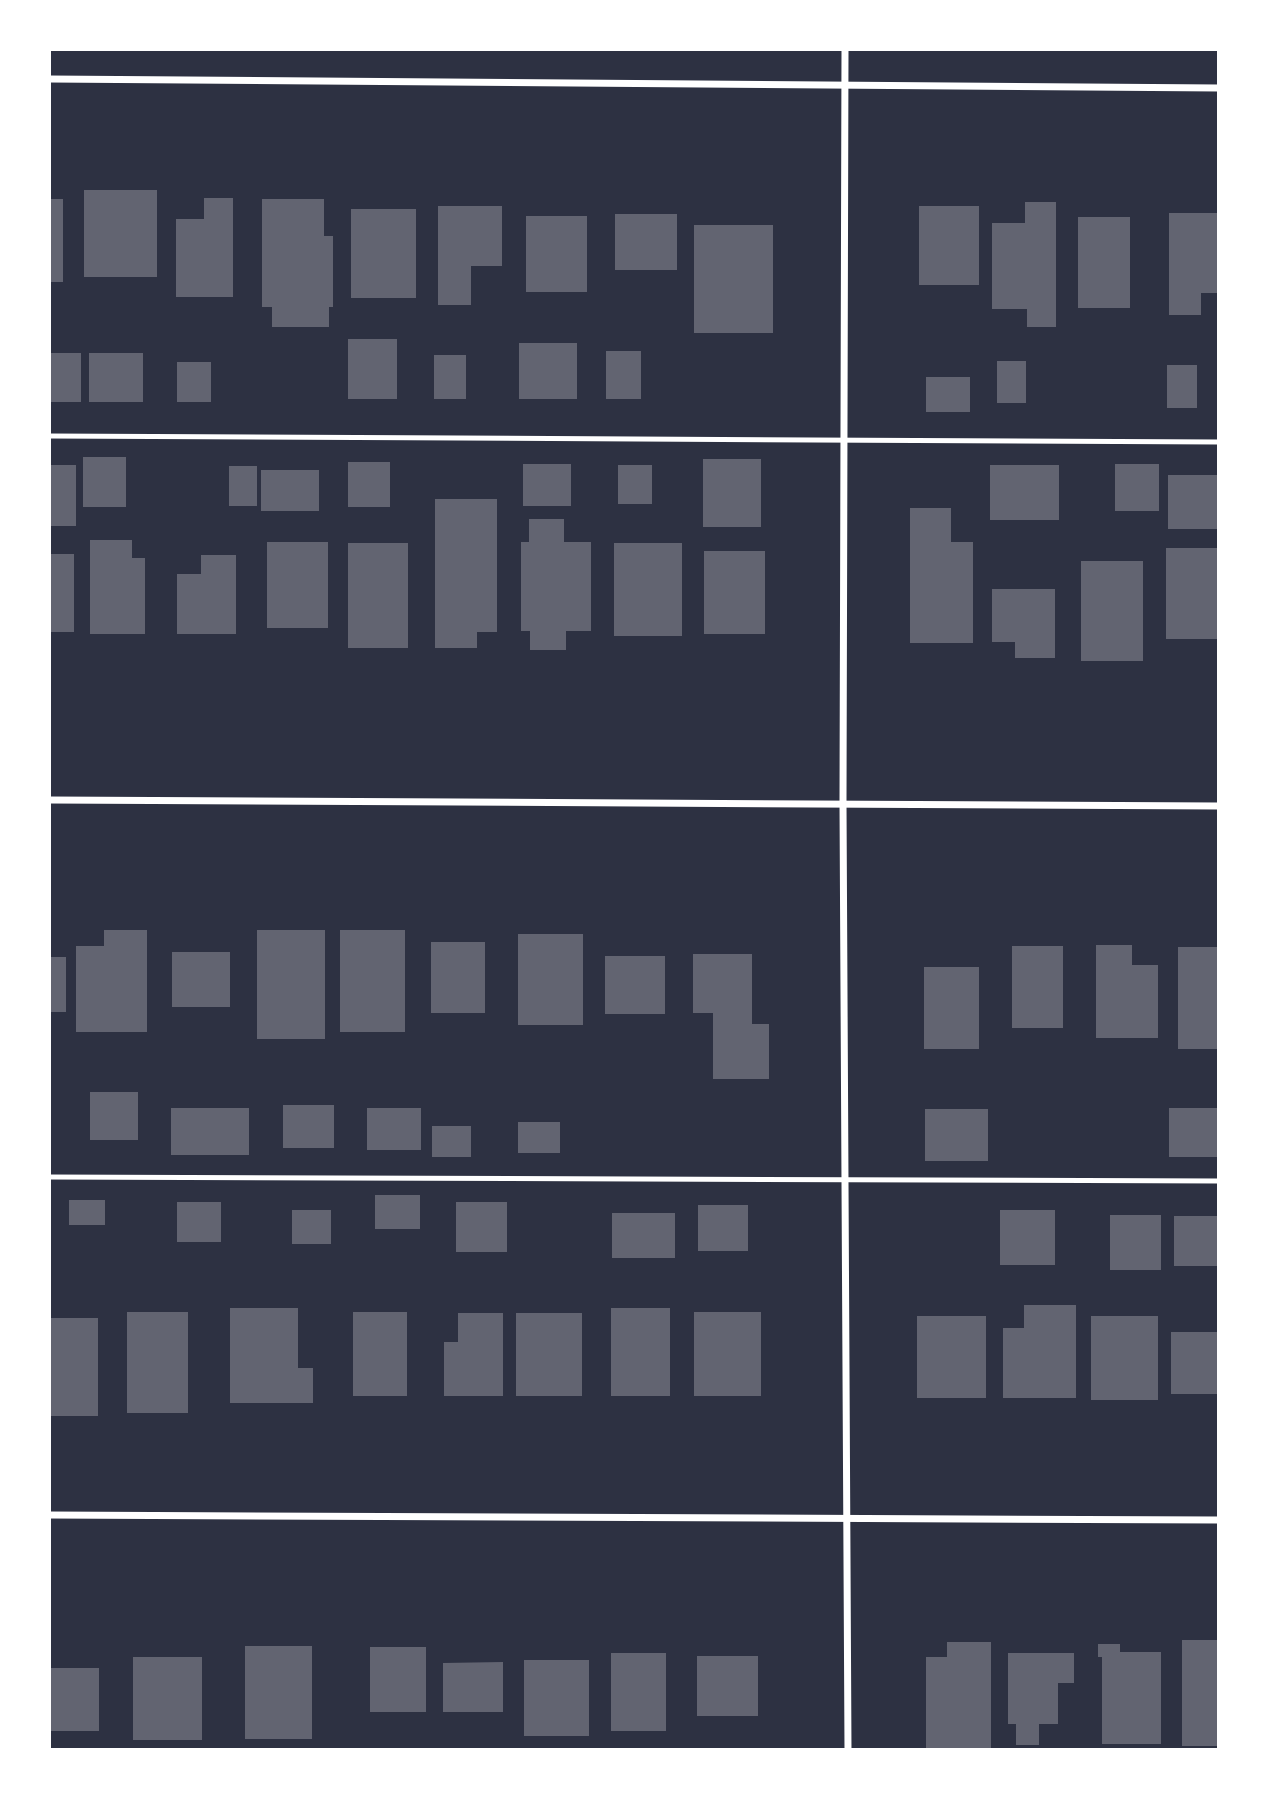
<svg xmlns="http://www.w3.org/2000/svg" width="1268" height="1799" viewBox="0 0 1268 1799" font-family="'Sofia Sans Condensed',sans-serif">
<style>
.building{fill:#626471}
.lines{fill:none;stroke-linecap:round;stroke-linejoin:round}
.service{stroke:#fff;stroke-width:5}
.minor{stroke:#fff;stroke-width:7}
</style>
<rect width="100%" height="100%" fill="#2d3142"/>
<g class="building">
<rect x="84" y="190" width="73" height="87"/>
<polygon points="204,198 233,198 233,297 176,297 176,219 204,219"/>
<rect x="49" y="199" width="14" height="83"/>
<polygon points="262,199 324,199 324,236 333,236 333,307 329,307 329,327 272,327 272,307 262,307"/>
<polygon points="1025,202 1056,202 1056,327 1027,327 1027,309 992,309 992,223 1025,223"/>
<polygon points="438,206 502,206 502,266 471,266 471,305 438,305"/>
<rect x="919" y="206" width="60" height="79"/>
<rect x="351" y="209" width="65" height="89"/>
<polygon points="1169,213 1219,213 1219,293 1201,293 1201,315 1169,315"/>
<rect x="615" y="214" width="62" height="56"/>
<rect x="526" y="216" width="61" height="76"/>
<rect x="1078" y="217" width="52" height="91"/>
<rect x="694" y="225" width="79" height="108"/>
<rect x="348" y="339" width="49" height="60"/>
<rect x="519" y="343" width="58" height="56"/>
<rect x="606" y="351" width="35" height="48"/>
<rect x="49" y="353" width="32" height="49"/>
<rect x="89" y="353" width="54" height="49"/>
<rect x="434" y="355" width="32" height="44"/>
<rect x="997" y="361" width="29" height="42"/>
<rect x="177" y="362" width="34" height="40"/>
<rect x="1167" y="365" width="30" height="43"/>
<rect x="926" y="377" width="44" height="35"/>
<rect x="83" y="457" width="43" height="50"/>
<rect x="703" y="459" width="58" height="68"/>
<rect x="348" y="462" width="42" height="45"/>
<rect x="523" y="464" width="48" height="42"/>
<rect x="1115" y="464" width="44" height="47"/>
<rect x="49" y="465" width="27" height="61"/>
<rect x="618" y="465" width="34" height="39"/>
<rect x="990" y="465" width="69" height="55"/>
<rect x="229" y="466" width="28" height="40"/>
<rect x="261" y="470" width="58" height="41"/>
<rect x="1168" y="475" width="51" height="54"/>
<polygon points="435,499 497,499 497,632 477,632 477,648 435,648"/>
<polygon points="910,508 951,508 951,542 973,542 973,643 910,643"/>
<polygon points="529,519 564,519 564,542 591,542 591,631 566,631 566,650 530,650 530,631 521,631 521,542 529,542"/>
<polygon points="90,540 132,540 132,558 145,558 145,634 90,634"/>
<rect x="267" y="542" width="61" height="86"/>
<rect x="348" y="543" width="60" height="105"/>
<rect x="614" y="543" width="68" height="93"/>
<rect x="1166" y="548" width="53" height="91"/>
<rect x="704" y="551" width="61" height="83"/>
<rect x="49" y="554" width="25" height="78"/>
<polygon points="201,555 236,555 236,634 177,634 177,574 201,574"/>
<rect x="1081" y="561" width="62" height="100"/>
<polygon points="992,589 1055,589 1055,658 1015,658 1015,642 992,642"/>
<polygon points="104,930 147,930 147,1032 76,1032 76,946 104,946"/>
<rect x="257" y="930" width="68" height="109"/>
<rect x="340" y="930" width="65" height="102"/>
<rect x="518" y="934" width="65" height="91"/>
<rect x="431" y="942" width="54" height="71"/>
<polygon points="1096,945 1132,945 1132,965 1158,965 1158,1038 1096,1038"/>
<rect x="1012" y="946" width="51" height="82"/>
<rect x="1178" y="947" width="41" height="102"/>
<rect x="172" y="952" width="58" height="55"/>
<polygon points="693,954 752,954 752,1024 769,1024 769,1079 713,1079 713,1013 693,1013"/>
<rect x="605" y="956" width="60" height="58"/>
<rect x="49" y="957" width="17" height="55"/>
<rect x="924" y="967" width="55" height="82"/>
<rect x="90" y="1092" width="48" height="48"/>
<rect x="283" y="1105" width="51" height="43"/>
<rect x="171" y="1108" width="78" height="47"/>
<rect x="367" y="1108" width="54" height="42"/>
<rect x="1169" y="1108" width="50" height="49"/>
<rect x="925" y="1109" width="63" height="52"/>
<rect x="518" y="1122" width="42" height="31"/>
<rect x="432" y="1126" width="39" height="31"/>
<rect x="375" y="1195" width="45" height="34"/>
<rect x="69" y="1200" width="36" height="25"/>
<rect x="177" y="1202" width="44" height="40"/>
<rect x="456" y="1202" width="51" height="50"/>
<rect x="698" y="1205" width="50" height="46"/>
<rect x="292" y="1210" width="39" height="34"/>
<rect x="1000" y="1210" width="55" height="55"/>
<rect x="612" y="1213" width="63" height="45"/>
<rect x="1110" y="1215" width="51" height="55"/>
<rect x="1174" y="1216" width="45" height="50"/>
<polygon points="1024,1305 1076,1305 1076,1398 1003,1398 1003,1328 1024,1328"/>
<polygon points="230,1308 298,1308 298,1368 313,1368 313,1403 230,1403"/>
<rect x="611" y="1308" width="59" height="88"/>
<rect x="127" y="1312" width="61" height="101"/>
<rect x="353" y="1312" width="54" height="84"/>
<rect x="694" y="1312" width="67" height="84"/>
<polygon points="458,1313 503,1313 503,1396 444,1396 444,1342 458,1342"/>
<rect x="516" y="1313" width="66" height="83"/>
<rect x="917" y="1316" width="69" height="82"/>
<rect x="1091" y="1316" width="67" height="84"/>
<rect x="49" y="1318" width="49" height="98"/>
<rect x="1171" y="1332" width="48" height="62"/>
<rect x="1182" y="1640" width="37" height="106"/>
<polygon points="947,1642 991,1642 991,1750 926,1750 926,1657 947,1657"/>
<polygon points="1098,1644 1120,1644 1120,1652 1161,1652 1161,1744 1102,1744 1102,1657 1098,1657"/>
<rect x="245" y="1646" width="67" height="93"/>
<rect x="370" y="1647" width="56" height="65"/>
<rect x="611" y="1653" width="55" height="78"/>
<polygon points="1008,1653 1074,1653 1074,1683 1058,1683 1058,1724 1039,1724 1039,1745 1016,1745 1016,1724 1008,1724"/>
<rect x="697" y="1656" width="61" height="60"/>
<rect x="133" y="1657" width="69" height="83"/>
<rect x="524" y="1660" width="65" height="76"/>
<polygon points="503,1662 503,1712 443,1712 443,1663"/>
<rect x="49" y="1668" width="50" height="63"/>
</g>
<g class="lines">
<g class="service">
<polyline points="49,436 1219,442"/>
<polyline points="49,1177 1219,1181"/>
</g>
<g class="minor">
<polyline points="845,49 843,803 848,1750"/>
<polyline points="49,79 1219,88"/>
<polyline points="49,800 1219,806"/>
<polyline points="49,1515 1219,1520"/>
</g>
</g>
<rect width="1268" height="1799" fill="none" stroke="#ffffff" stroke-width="102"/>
</svg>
